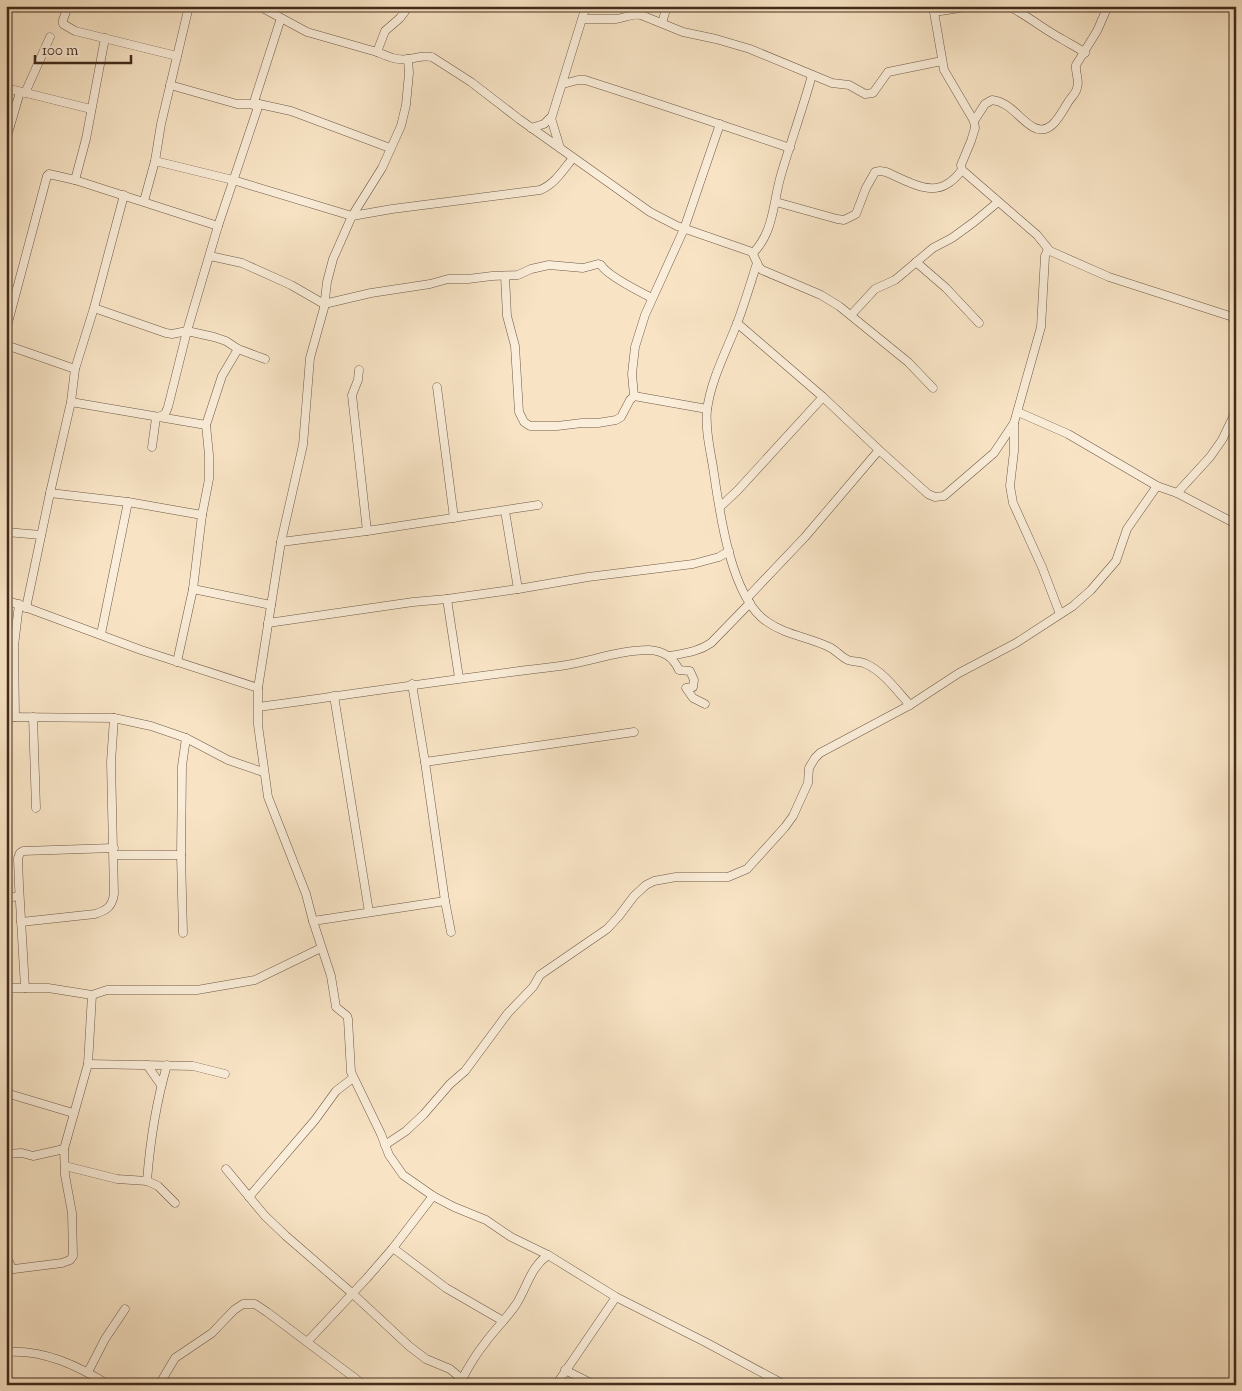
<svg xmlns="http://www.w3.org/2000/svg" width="1242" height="1391" viewBox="0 0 1242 1391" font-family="'Sorts Mill Goudy',serif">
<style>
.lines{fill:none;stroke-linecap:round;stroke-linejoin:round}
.street-casing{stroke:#6f5846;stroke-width:9}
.street{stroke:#faedd9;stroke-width:8}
</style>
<rect width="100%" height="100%" fill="#f8e4c5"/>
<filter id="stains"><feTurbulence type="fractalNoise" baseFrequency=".004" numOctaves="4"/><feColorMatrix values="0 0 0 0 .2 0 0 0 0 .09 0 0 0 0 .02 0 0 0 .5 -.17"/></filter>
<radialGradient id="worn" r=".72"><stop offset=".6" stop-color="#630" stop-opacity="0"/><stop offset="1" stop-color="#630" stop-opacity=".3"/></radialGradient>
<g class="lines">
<defs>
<g id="street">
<polyline points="68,6 63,20 63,24 75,31 177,56"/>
<path d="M259,6L307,32L377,52C387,56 397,61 408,59C416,58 424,55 432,57L471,82L519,119L650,212L677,226L752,252L759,267L762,270L821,295L839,306L908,362L933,388"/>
<polyline points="933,6 944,70 974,121 975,128 971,141 961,165 962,170 1037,235 1050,251 1109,277 1236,318"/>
<path d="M1008,6C1027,15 1043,29 1062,39C1070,44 1077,47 1085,53"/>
<polyline points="934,12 973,6"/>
<path d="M583,19C594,19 605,19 616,19C625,18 632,13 641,15L683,32L716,39L750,49L832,83L849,85L865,94L873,93L888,72L942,61"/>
<polyline points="662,23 667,6"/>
<polyline points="377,52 385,31 400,18 409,6"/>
<polyline points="408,59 409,73 406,105 401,126 382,168 352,216 333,259 327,282 324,308 310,358 303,445 281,542 258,688 258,725 268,797 306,894 313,921 331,976 336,1007 347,1016 348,1019 351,1072 381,1134 389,1155 403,1175 433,1196 454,1207 486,1220 511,1237 548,1255 616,1297 707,1343 785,1385"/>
<path d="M563,84L578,80H585C654,102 722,125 790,148"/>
<polyline points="170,85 237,104 259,104 291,111 390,148"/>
<polyline points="6,88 91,109"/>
<polyline points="25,93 50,37"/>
<polyline points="253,105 281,18"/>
<polyline points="551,118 560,148"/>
<path d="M974,121L985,104L992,100C1010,102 1019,119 1033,127C1050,137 1060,115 1067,104C1070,98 1076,94 1077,88C1080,80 1075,74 1076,65L1097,31L1108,6"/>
<polyline points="531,128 544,124 552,116 586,6"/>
<polyline points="6,140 20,92"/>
<path d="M155,161L233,180L352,216L392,209L540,190C555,184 563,170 573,158"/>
<polyline points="75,180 86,139 105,38"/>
<polyline points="144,201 155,161 161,124 189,6"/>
<path d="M776,202L837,219L844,220L856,214L866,188L875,172L880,171L886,172C903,179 929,196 947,184C953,181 958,175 962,170"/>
<path d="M753,253C774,232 773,202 781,175C791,141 803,108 812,75"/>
<path d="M210,256L242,263L291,285L324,304L371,293L430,284L448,279H468L492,276L518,275L531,269L549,265L583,268L598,264L601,265C607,275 640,292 652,298"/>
<polyline points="916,262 946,288 979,323"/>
<path d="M757,263C751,282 745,302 738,321C727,350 711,379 707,410C705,429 710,449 713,467C719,508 730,596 766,621C785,635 809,637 829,647C836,650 841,657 848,660C854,662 861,661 866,664C884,672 897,691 910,705"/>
<polyline points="505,276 507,316 515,346 519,412 524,422 530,426 557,426 582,423 598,423 616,420 621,417 630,400 634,396 632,374 635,347 645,315 684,229 720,124"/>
<polyline points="94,308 166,333 172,334 187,331 214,337 226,341 238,349 265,359"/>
<polyline points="851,315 875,289 895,280 933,248 952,238 974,222 998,202"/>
<polyline points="737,323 823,397 879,450 928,494 935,497 944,496 994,453 1014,423 1041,327 1045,256 1048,249"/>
<polyline points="6,330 47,176 49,174 75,180 218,226"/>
<polyline points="6,345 75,369"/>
<polyline points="359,370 358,380 352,395 367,531"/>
<polyline points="437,387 454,518"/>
<polyline points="634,396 707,409"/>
<polyline points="71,402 206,425 222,376 238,349"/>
<polyline points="1018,412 1068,434 1157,486 1177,493 1236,524"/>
<polyline points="1014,423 1014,451 1010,486 1013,503 1042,567 1060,614"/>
<polyline points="152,447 156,418 165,414 168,407 187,331 218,226 259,104"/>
<polyline points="50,493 128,502 202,515 193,589 177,662"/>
<polyline points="1177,493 1210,457 1222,440 1236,411"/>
<polyline points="720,507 738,490 823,397"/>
<polyline points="505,511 518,589"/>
<polyline points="202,515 209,479 209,455 206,425"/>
<polyline points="6,532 41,535"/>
<polyline points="281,542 367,531 538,505"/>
<polyline points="193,589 271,605"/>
<polyline points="747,598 805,537 879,450"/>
<polyline points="447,599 459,678"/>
<polyline points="6,600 141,650 258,688"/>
<polyline points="26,608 50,493 71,402 75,369 94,308 124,195"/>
<polyline points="268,623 413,602 447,599 518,589 588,577 693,564 719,557 729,551"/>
<polyline points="101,634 128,502"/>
<path d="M670,656C685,653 698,652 711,643L750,603"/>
<polyline points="412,684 425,762 445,901 451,932"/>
<polyline points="334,696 369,912"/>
<path d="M259,707C359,693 459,678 560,666C589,662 619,650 649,650C664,651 673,657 679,670L690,671L694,680L693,687L686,688L693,698L705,704"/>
<polyline points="6,717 114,718 151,726 186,738 228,760 263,772"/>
<polyline points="15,717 14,646 19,604"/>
<polyline points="33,717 36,808"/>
<polyline points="425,762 634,732"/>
<polyline points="114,855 181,855"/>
<polyline points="6,898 19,896"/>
<polyline points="313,921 445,901"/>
<path d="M21,922L95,914C107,910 112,907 114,894L111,762L114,718"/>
<polyline points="183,933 181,855 182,766 186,738"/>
<polyline points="6,988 48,988 92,995 107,990 197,990 255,980 321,948"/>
<polyline points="25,988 19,885 18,858 20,853 23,851 114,848"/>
<polyline points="88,1064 193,1066 225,1074"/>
<polyline points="147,1065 161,1085"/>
<polyline points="6,1093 73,1113"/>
<polyline points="385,1145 406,1131 424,1114 450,1084 465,1071 508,1013 533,987 540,975 607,929 619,916 634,896 646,885 654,881 676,877 728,877 747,869 785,827 793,816 808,783 809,768 815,758 820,753 910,705 959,673 1016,643 1073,606 1091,590 1116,561 1127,529 1157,486"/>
<polyline points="6,1154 22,1153 33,1156 64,1149"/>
<polyline points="65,1166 117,1179 147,1181 158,1186 175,1203"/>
<polyline points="226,1169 265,1216 286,1236 353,1294 409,1346 426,1359 450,1369 469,1385"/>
<path d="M147,1181C150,1142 156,1103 167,1065"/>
<polyline points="249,1197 315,1120 336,1091 353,1078"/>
<polyline points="393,1248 446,1288 503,1321"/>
<polyline points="6,1255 12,1269"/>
<polyline points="6,1270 62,1263 70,1260 73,1256 72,1213 65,1175 64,1149 88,1064 92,995"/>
<polyline points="307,1342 367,1278 393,1248 433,1196"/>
<path d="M6,1352C44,1349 78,1366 109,1385"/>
<polyline points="565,1370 595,1385"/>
<polyline points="88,1372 105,1339 125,1309"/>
<path d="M462,1379C469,1366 476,1354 485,1343C495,1329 508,1317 517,1303C528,1285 530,1268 548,1255"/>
<polyline points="159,1385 175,1358 212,1333 234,1310 243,1304 255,1304 267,1312 364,1385"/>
<polyline points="556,1385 616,1297"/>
</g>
</defs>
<use href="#street" class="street-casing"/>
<use href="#street" class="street"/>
</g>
<rect width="1242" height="1391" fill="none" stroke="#f8e4c5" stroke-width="25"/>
<rect x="8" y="8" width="1227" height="1376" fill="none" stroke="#412a1b" stroke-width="2.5"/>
<rect x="12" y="12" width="1217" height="1366" fill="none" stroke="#412a1b"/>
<path d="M35 55v8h96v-8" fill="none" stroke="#412a1b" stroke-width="2.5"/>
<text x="42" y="55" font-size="15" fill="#412a1b" stroke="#faedd9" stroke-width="4" paint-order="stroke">100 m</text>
<rect width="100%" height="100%" filter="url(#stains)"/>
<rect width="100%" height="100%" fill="url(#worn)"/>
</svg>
